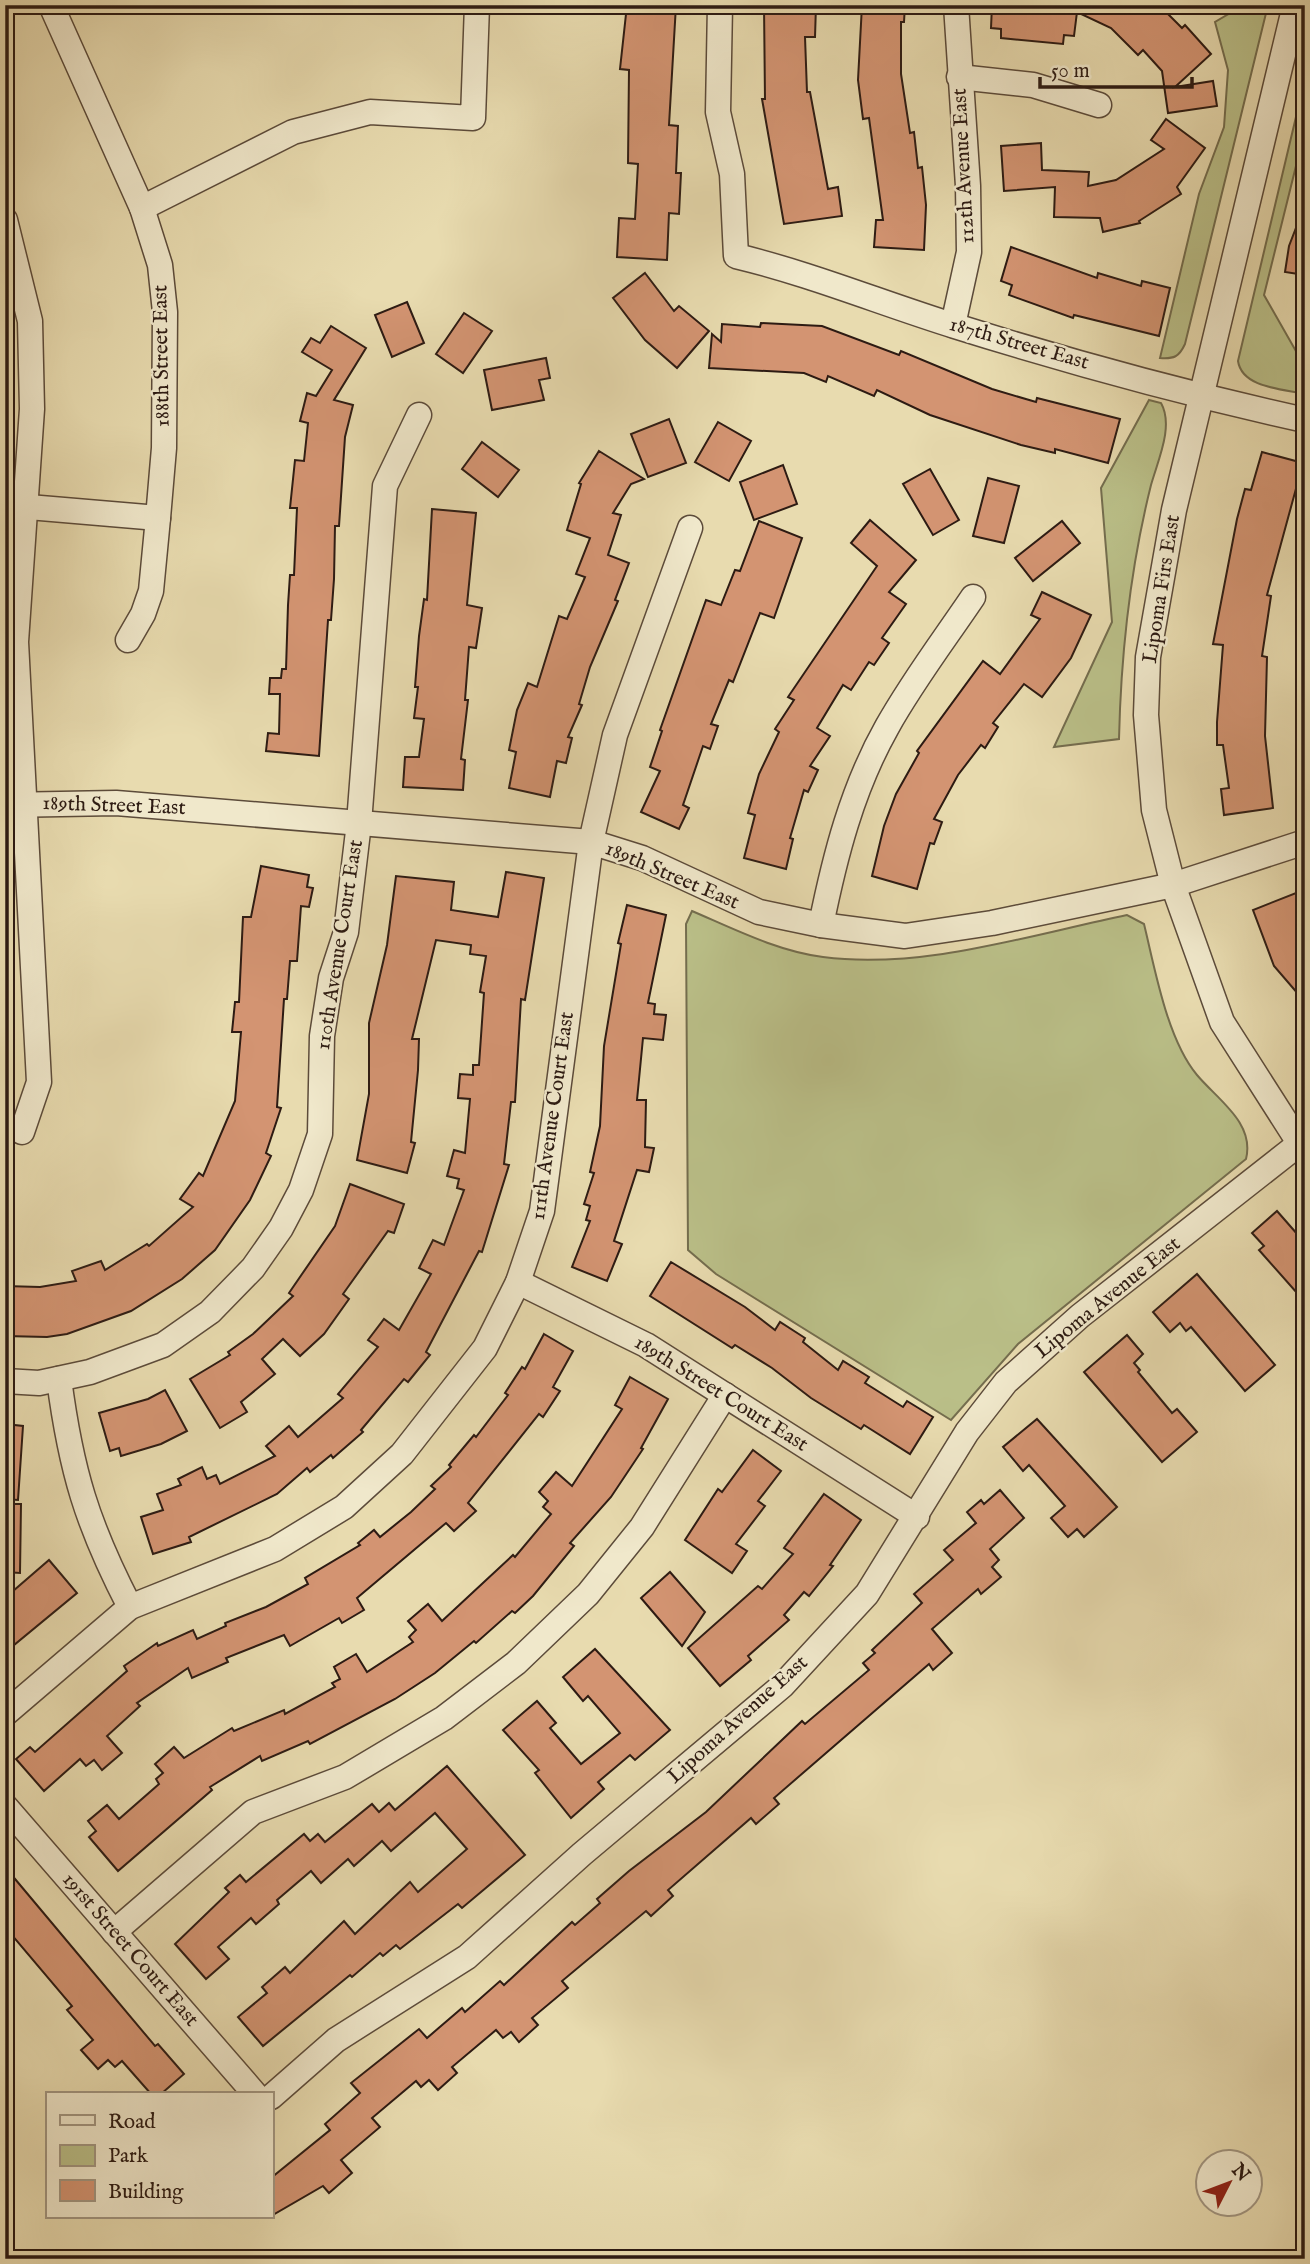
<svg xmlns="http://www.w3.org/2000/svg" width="1310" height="2264" viewBox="0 0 1310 2264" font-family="'IM FELL English',serif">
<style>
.green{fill:#babf88;stroke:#746d4e;stroke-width:2}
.building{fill:#d39472;stroke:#2d1b13;stroke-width:2}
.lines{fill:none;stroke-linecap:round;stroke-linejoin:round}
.minor-casing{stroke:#5c4b3a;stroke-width:27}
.minor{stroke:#f0e8cb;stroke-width:24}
.labels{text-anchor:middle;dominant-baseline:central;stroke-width:5;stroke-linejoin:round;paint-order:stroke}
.street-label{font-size:21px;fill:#2d1b13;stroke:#f0e8cb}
</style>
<rect width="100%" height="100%" fill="#e8dbaf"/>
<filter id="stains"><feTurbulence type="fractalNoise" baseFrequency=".00286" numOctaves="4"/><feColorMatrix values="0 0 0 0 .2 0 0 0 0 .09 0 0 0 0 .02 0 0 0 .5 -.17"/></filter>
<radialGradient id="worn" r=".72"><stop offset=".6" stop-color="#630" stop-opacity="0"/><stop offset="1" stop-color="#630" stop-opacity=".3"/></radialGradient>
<g class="green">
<path d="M1244,5H1268L1185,344C1179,357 1174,359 1160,358L1199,194L1224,127L1228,70L1215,22Z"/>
<path d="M1305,79V161L1296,166L1264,295L1305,367V394C1283,389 1242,388 1238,361Z"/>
<path d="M1149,400L1161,403C1174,426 1158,460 1151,485C1130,569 1121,652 1119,739L1054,747L1112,622L1101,488Z"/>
<path d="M692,911C734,929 777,951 823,957C922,970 1030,935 1127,915L1144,924C1155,969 1167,1039 1197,1075C1218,1100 1255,1123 1246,1159L1018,1344L951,1420L716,1274L688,1250L686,924Z"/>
</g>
<g class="building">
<polygon points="627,5 676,5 669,125 678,126 676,173 681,173 679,214 669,213 667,260 617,257 619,218 635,219 638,164 628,163 629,70 620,69"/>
<polygon points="764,5 816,5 815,37 805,37 807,92 810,92 828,189 838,187 842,216 784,224 762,99 765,99"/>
<polygon points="862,5 905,5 904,22 901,22 901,74 910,133 914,132 918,168 922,167 926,205 924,250 874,247 876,220 883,220 869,118 863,119 858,80"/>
<polygon points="992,5 1159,5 1182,28 1185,25 1211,54 1175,87 1213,81 1217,106 1168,113 1162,71 1143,50 1138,55 1111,28 1077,12 1074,36 1064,35 1063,44 1001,38 1001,29 991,28"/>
<polygon points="1166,119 1205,148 1177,187 1181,194 1139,221 1140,223 1103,232 1100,218 1054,217 1055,187 1004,191 1001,146 1041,143 1042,170 1089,172 1088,186 1116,180 1164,149 1151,140"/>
<polygon points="1301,215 1305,216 1305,275 1285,272 1289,246"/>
<polygon points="1011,247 1097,278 1098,273 1141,286 1142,281 1170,288 1159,336 1074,315 1073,318 1009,295 1012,285 1001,281"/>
<polygon points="645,273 674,311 679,306 709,331 677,368 645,340 613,298"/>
<polygon points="407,302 424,343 392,357 375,315"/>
<polygon points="464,313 492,331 463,373 436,354"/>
<polygon points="761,323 822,326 899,355 901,351 992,389 1036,402 1037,398 1120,419 1108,463 1055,449 1055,453 1021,445 930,415 877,390 874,396 828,376 826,382 804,373 709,368 712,334 721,342 722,324 760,327"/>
<polygon points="331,326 366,348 334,400 353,405 345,437 339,526 335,526 334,579 331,620 328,620 319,756 266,751 268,733 279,734 280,694 269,694 270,678 281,678 282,669 286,669 288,605 290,575 294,575 297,508 290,508 295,460 304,461 308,423 300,421 307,393 316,396 332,370 302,352 311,338 320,343"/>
<polygon points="546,358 550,378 539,380 544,400 492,410 484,370"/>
<polygon points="669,419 686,463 648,477 631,434"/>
<polygon points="718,422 751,441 729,481 695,462"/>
<polygon points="482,442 519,470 498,497 462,469"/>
<polygon points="599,451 644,479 631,484 613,513 621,515 608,555 629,563 615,600 618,601 590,667 579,704 582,705 568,737 572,738 566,763 557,761 550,797 509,788 516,752 509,750 517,710 528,683 537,687 559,616 567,619 585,577 576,574 590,538 567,530 581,484 579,483"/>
<polygon points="1262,452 1303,463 1267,595 1271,596 1262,656 1267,657 1265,736 1273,808 1224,815 1221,789 1229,788 1223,745 1217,745 1217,722 1223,645 1213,644 1237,519 1245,489 1251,490"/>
<polygon points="783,465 797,504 754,520 740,482"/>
<polygon points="930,469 959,520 933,535 903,484"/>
<polygon points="988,478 1019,486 1004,543 973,536"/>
<polygon points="432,509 476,513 467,605 482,608 476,648 469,647 465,700 468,700 461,759 465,760 463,790 403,787 405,757 419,757 424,719 414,718 418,687 415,687 419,636 424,599 427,600"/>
<polygon points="870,520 916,560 889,592 906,604 882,638 889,643 874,665 869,662 851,690 843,685 817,728 830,736 810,766 818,770 808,792 804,790 790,838 793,839 786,869 744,858 755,815 748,813 759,774 779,732 775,729 794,700 788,697 877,566 851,543"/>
<polygon points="759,521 802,538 774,618 760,613 733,682 729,680 711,724 718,726 710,749 703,746 683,805 689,808 679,829 641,812 660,771 650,767 662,731 660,730 706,600 721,605 735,570 740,571"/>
<polygon points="1062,521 1080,543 1033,581 1015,558"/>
<polygon points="1042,592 1091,615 1071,658 1042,697 1024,684 993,723 998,727 985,748 981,745 958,775 934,819 942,822 934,844 930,843 917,889 872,876 884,826 896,794 919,753 917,751 983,661 1000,674 1040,619 1031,615"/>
<polygon points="261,866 309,875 307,887 313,888 309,907 301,906 297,961 290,961 287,999 284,999 277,1107 281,1108 266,1153 271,1156 250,1200 215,1250 182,1279 131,1311 67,1334 47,1337 5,1336 5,1286 40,1287 76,1281 72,1271 101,1261 105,1270 147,1244 149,1246 193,1207 180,1199 199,1173 203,1176 235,1101 241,1032 232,1032 235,1002 239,1002 243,917 251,917"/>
<polygon points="506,872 544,878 525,1000 521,999 515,1102 511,1102 504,1164 509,1165 482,1252 479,1251 426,1352 430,1355 408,1382 404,1379 361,1430 363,1432 333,1458 331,1455 310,1472 307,1468 277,1494 189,1537 191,1542 153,1554 141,1517 163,1510 157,1494 181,1485 178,1479 202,1467 207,1479 216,1475 220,1484 275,1456 266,1446 289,1426 298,1437 343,1398 338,1394 378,1347 368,1340 384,1319 399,1330 431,1274 419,1268 433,1240 444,1245 464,1190 457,1188 459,1179 447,1176 454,1150 465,1153 470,1099 458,1098 460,1074 473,1075 473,1065 479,1065 484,993 480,992 486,956 470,954 471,945 436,940 412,1039 419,1039 418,1070 411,1142 415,1143 407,1173 357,1160 369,1094 369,1023 387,945 396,876 454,882 451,910 498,917"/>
<polygon points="1296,893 1305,915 1305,1002 1274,966 1253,910"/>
<polygon points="627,905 666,915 648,1003 655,1004 654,1014 666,1015 663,1040 643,1038 637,1100 646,1100 645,1147 654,1148 649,1172 637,1170 614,1241 622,1244 607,1281 572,1267 590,1221 586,1220 590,1206 584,1204 594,1173 590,1172 600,1126 604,1046 621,944 618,943"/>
<polygon points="350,1184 404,1204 394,1233 388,1231 343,1294 349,1299 324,1334 300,1356 283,1339 262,1359 275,1374 241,1402 247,1412 220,1428 190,1379 230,1355 228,1352 253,1334 293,1296 289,1293 335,1226"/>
<polygon points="1277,1211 1305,1243 1305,1302 1259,1250 1264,1246 1252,1233"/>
<polygon points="671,1262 745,1307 775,1330 780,1322 805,1338 803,1342 838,1370 843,1361 869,1377 865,1383 903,1407 907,1401 933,1417 910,1454 864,1425 861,1429 811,1398 772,1368 735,1345 732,1348 650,1296"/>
<polygon points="1197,1274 1275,1365 1245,1391 1191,1327 1186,1331 1180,1323 1170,1332 1153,1312"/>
<polygon points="544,1334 573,1351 553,1387 560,1391 543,1417 539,1414 468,1503 476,1511 454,1531 446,1523 357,1598 364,1610 342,1623 339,1618 290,1646 284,1635 226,1658 228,1662 192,1678 188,1668 137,1703 140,1706 107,1736 122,1753 102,1770 94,1760 86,1766 80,1759 44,1791 16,1759 30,1747 35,1752 127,1671 124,1666 157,1643 158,1646 193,1630 197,1639 226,1626 225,1623 266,1607 308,1584 305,1578 360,1545 358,1543 374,1530 380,1537 411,1512 435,1489 431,1486 451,1467 449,1465 474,1435 476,1437 508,1395 505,1393 522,1367 525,1369"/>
<polygon points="1127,1335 1143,1354 1134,1363 1140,1370 1138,1372 1172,1413 1177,1409 1197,1432 1162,1462 1084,1372"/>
<polygon points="630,1377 668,1399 641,1448 643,1449 611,1497 570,1543 574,1546 533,1596 515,1613 512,1611 476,1643 474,1641 435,1673 395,1699 310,1744 308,1741 262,1761 260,1756 210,1787 212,1790 118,1871 89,1837 96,1831 88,1821 107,1805 119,1819 159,1784 156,1779 163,1773 155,1764 174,1747 184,1758 232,1728 234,1731 284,1710 285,1714 335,1687 332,1683 340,1679 334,1667 356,1654 367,1672 413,1642 409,1637 416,1630 408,1621 428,1604 442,1621 513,1555 515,1557 551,1514 543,1507 548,1501 539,1492 556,1472 572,1486 622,1409 615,1405"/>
<polygon points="165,1390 187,1431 161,1444 121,1456 119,1448 110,1451 99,1413 148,1399"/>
<polygon points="1037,1419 1117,1507 1084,1537 1077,1529 1068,1537 1051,1518 1065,1506 1029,1465 1023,1471 1003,1447"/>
<polygon points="5,1424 23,1426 18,1500 5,1499"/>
<polygon points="753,1450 781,1471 758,1501 765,1506 736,1544 747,1551 732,1573 685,1540 718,1489 722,1492"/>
<polygon points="1000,1490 1024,1518 990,1549 999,1560 992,1567 1001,1577 981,1594 978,1589 932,1629 952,1653 933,1670 929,1664 774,1798 779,1804 756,1824 751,1818 668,1890 673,1896 651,1916 646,1911 562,1981 568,1988 532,2018 538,2025 519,2042 511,2032 503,2038 496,2030 452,2067 457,2073 438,2090 429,2080 421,2087 416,2081 372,2118 380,2127 341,2160 352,2173 329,2193 323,2186 271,2216 271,2178 330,2130 325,2124 360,2093 351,2083 419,2029 427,2038 462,2008 465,2012 500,1981 504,1985 572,1922 575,1925 600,1903 597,1899 629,1871 706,1812 802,1721 805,1724 869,1670 863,1663 875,1653 872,1650 922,1603 914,1594 953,1560 944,1550 976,1523 967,1512 981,1500 984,1504"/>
<polygon points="824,1494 861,1520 830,1565 833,1566 809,1596 804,1592 784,1615 789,1620 748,1656 751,1660 720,1686 688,1648 758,1586 762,1589 793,1554 784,1548"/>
<polygon points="5,1504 21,1504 20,1573 5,1572"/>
<polygon points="49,1560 77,1593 14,1645 5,1635 5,1598"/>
<polygon points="670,1572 705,1612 682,1646 641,1598"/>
<polygon points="595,1649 670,1730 635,1760 630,1755 598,1782 604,1789 571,1818 535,1773 539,1770 503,1730 537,1701 556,1723 550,1728 581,1764 620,1733 588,1696 583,1701 563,1677"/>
<polygon points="447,1766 525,1855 462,1908 458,1904 400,1949 396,1945 383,1956 380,1953 352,1977 350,1975 263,2046 238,2017 267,1993 262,1987 285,1967 290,1973 344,1921 355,1934 410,1882 418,1892 467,1849 435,1813 391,1851 382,1841 354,1866 348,1859 321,1883 311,1871 277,1900 279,1904 256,1924 251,1918 218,1947 229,1959 206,1979 175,1944 229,1892 225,1888 240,1875 246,1882 304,1834 310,1841 318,1834 325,1842 372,1804 379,1812 389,1803 395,1810"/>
<polygon points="5,1867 155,2046 158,2044 184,2074 161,2094 151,2094 122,2061 115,2067 108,2060 98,2069 81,2050 93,2040 67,2010 72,2006 5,1927"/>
</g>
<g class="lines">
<defs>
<g id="minor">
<polyline points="51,5 142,208 160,265 165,312 164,448 158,518 151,591 143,614 128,640"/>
<path d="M720,5L718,112L732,174L736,256C811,274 881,303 955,326C1070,362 1187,394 1305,420"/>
<polyline points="1295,5 1174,510 1148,657 1146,715 1154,810 1173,885 1222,1022 1305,1152"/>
<polyline points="959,77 1033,85 1099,105"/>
<polyline points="142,208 293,132 370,112 473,118 477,5"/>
<polyline points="5,220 30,321 32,409 16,642 39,1082 22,1132"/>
<polyline points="953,325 969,252 968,186 956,5"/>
<polyline points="5,505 158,518"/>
<polyline points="5,805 116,803 591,842 642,858 759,912 821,925 905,936 992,923 1173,885 1305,842"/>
<path d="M821,925C835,856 852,789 887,727C912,682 944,640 973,597"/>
<polyline points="518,1282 646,1345 917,1517"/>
<path d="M59,1379C71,1471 87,1524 130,1607"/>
<polyline points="5,1381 39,1383 90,1372 163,1345 210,1312 253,1268 281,1228 301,1190 320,1134 322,1036 331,978 346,932 359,823 385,486 419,415"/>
<polyline points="5,1714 130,1607 275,1549 344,1507 402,1454 485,1348 518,1282 542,1211 591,842 615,735 690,528"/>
<polyline points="5,1806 255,2094"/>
<polyline points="114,1932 253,1812 345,1777 444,1718 516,1663 588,1594 642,1527 725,1395"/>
<polyline points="271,2097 336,2040 467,1957 582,1854 782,1686 867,1594 967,1432 1006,1382 1080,1316 1299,1144"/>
</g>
</defs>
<use href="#minor" class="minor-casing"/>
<use href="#minor" class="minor"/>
</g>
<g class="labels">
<g class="street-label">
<text transform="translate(964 166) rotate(-93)">112th Avenue East</text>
<text transform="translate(1019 344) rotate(16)">187th Street East</text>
<text transform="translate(162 356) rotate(-91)">188th Street East</text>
<text transform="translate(1162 589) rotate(-81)">Lipoma Firs East</text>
<text transform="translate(114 806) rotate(2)">189th Street East</text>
<text transform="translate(672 876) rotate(23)">189th Street East</text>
<text transform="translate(340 945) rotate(-81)">110th Avenue Court East</text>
<text transform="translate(553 1116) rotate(-82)">111th Avenue Court East</text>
<text transform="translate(1108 1298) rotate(-39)">Lipoma Avenue East</text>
<text transform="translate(721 1394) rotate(32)">189th Street Court East</text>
<text transform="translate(738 1720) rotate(-42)">Lipoma Avenue East</text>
<text transform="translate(130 1950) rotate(49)">191st Street Court East</text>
</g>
</g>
<rect width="1310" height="2264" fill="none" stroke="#e8dbaf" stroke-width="28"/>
<rect x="7" y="7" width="1296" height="2250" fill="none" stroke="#2d1b13" stroke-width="3.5"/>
<rect x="14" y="14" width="1282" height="2236" fill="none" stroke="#2d1b13" stroke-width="2"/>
<rect x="46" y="2092" width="228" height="126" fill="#f0e8cb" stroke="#a29681" stroke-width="2"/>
<rect x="60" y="2115" width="35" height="10" fill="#f0e8cb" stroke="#a29681" stroke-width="2"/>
<text x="108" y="2128" font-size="21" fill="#2d1b13">Road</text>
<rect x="60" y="2145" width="35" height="21" fill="#babf88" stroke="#a29681" stroke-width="2"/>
<text x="108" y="2162" font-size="21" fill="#2d1b13">Park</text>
<rect x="60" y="2180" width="35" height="21" fill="#d39472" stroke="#a29681" stroke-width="2"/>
<text x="108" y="2198" font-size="21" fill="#2d1b13">Building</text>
<g transform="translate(1229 2183) rotate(48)"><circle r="33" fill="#f0e8cb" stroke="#a29681" stroke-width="2"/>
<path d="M0-5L12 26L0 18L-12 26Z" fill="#8f2418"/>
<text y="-10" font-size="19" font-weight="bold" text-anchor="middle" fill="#2d1b13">N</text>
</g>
<path d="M1040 77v10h152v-10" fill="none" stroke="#2d1b13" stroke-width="3.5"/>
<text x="1051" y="77" font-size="21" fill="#2d1b13" stroke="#f0e8cb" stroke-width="5" paint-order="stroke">50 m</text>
<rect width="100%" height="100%" filter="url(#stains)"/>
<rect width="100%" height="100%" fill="url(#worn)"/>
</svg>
